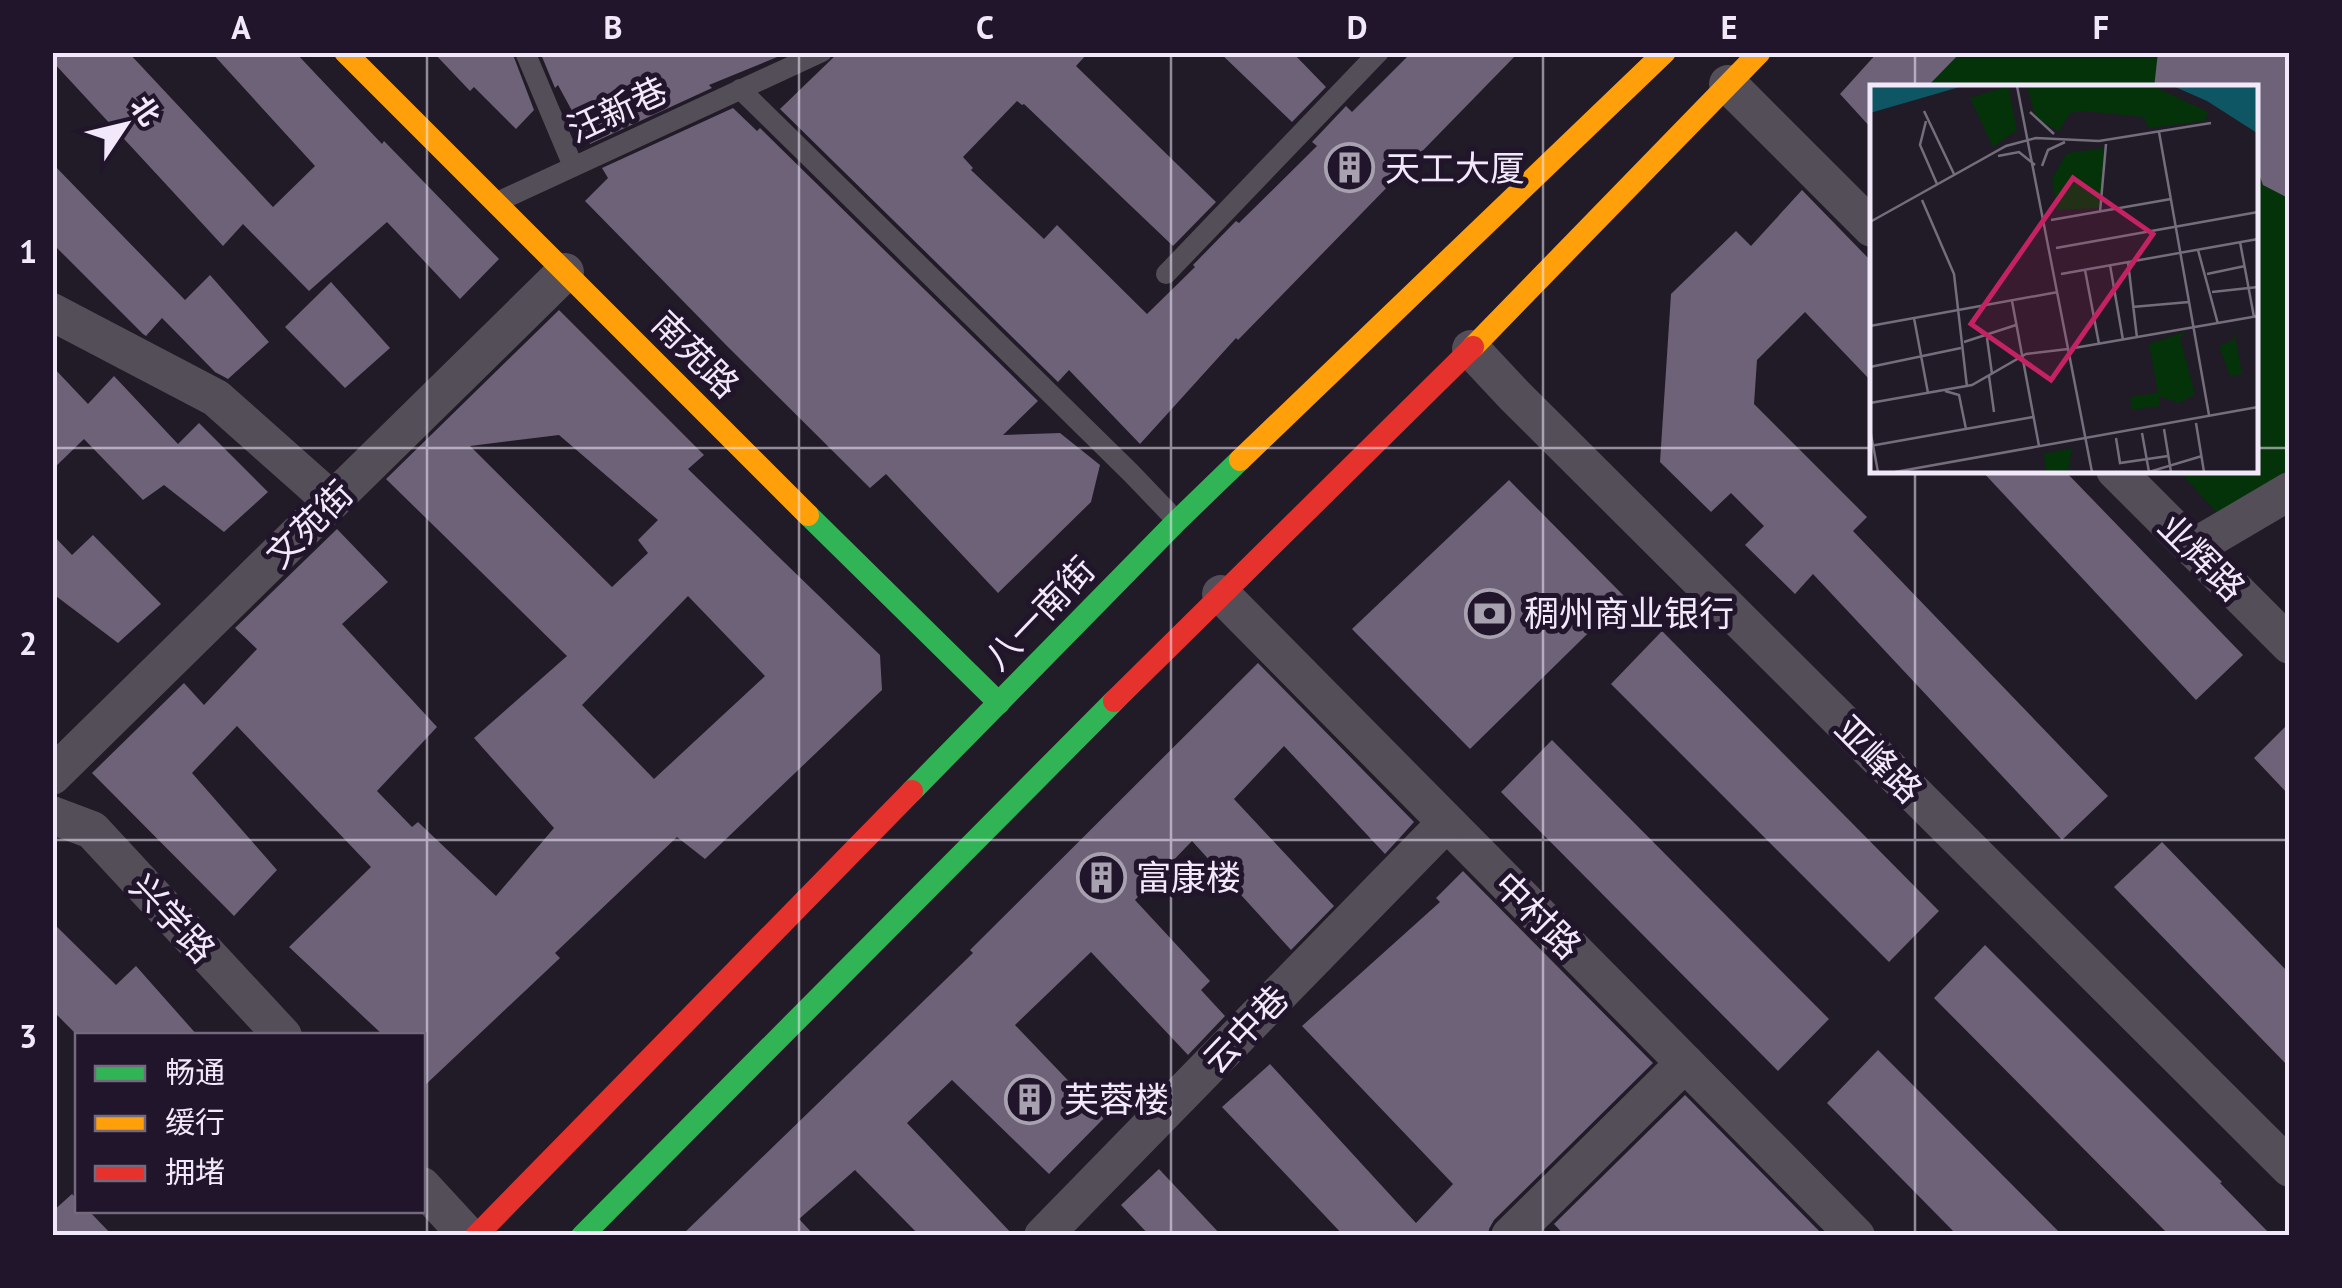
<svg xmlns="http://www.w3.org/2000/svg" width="2342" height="1288" viewBox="0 0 2342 1288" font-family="'PT Sans','Noto Sans SC',sans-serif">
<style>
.green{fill:#053309}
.building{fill:#6d6278;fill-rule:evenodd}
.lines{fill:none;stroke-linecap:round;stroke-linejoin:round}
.lane{stroke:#544e59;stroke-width:20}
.street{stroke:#544e59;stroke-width:38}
.fast{stroke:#30b455;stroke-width:22}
.slow{stroke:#ff9f0a;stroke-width:22}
.jam{stroke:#e5322d;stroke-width:22}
.grid{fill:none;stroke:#f1e9fa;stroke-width:2.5;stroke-opacity:0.55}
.labels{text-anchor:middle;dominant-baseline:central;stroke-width:10;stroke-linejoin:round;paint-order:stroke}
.street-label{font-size:35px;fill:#f1e9fa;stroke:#21152c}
.poi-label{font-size:35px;fill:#f1e9fa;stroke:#21152c;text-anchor:start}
.inset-road{fill:none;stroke:#746d7b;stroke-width:2.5}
.view{fill:#c42263;fill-opacity:0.15;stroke:#c42263;stroke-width:5}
.inset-edge{fill:none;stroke:#f1e9fa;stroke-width:5}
.neatline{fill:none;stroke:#f1e9fa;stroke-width:4}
.grid-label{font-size:32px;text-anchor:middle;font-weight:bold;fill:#f1e9fa}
</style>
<rect width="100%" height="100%" fill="#211a27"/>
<polygon class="green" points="1904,52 2289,53 2289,470 2218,514 2178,470 2254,470 2254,88 1904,87"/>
<g class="building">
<polygon points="52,52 128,52 273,207 315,166 211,52 295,52 382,144 384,141 499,259 460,299 387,222 309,291 243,224 223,246 52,61"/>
<polygon points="433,52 512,52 534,110 516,129 474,87 470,91"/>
<polygon points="540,52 787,52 787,53 709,85 712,88 590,144 558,85 555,88"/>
<polygon points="839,52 1089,52 1076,66 1216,202 1173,246 1024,104 1022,105 1017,101 963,157 973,168 971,170 1044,239 1057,225 1147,314 1195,267 1193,265 1236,221 1239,223 1317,146 1312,142 1346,106 1352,112 1412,52 1519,52 1238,340 1236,338 1140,444 1069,370 1058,382 780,109"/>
<polygon points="1219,52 1292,52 1326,87 1292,122"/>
<polygon points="1878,52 1961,52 1926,88 1872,88 1872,129 1840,94"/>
<polygon points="2158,52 2290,52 2290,199 2263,185 2256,166 2254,88 2154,88"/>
<polygon points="733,108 757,131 760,128 1038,401 1003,435 1060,433 1100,465 1091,502 998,593 886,474 870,488 727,346 585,201 608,178 602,168"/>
<polygon points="52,163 185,300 210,275 269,342 228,379 215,372 162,318 146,336 143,334 52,243"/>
<polygon points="1802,190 1872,262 1872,382 1805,312 1757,360 1754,404 1867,517 1853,531 2108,796 2062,840 1813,574 1795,594 1745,545 1764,526 1731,493 1711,512 1660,462 1671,294 1736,231 1751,246"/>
<polygon points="331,282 390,348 345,388 285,327"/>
<path d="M559,310L704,455L688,469L880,655L882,690L705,859L677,837L555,953L560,958L422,1088V1036H384L289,947L371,867L237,726L192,773L277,870L234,916L92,773L184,683L204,705L257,649L235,628L337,529L388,582L342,624L437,727L377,791L412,827L418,822L496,896L554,828L474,738L567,656L386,479ZM559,435L658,520L638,540L648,553L612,587L470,446ZM688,596L765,676L654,779L582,705Z"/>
<polygon points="52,366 88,404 114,376 178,444 199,423 268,492 224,532 164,485 143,500 84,439 52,470"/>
<polygon points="1981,470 2064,470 2243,655 2196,700"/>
<polygon points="1509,480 1625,597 1470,749 1352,629"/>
<polygon points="52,534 72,555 93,535 161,604 118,643 52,593"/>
<polygon points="1662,631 1939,911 1889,962 1611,684"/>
<polygon points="1258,663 1414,822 1385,854 1284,746 1234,799 1334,906 1291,950 1192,841 1135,900 1210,981 1201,990 1225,1016 1188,1055 1091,952 1015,1025 1104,1118 1049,1174 952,1080 907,1123 1014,1236 920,1236 855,1170 799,1219 815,1236 681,1236 973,953 970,950"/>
<polygon points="2290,722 2290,796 2254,758"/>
<polygon points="1552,740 1829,1019 1778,1071 1501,792"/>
<polygon points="2162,842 2290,974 2290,1068 2114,887"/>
<polygon points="1463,871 1653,1063 1494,1220 1489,1229 1488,1236 1344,1236 1222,1107 1270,1064 1416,1223 1453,1184 1302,1026 1440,902 1436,898"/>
<polygon points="52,922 116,985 136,966 198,1036 78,1036 52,1010"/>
<polygon points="1985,945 2222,1182 2220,1183 2272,1236 2170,1236 1934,998"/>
<polygon points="1878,1050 2063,1236 1958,1236 1827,1103"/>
<polygon points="1685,1095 1824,1236 1565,1236 1554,1224"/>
<polygon points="1159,1169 1222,1236 1150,1236 1121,1205"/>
<polygon points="72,1194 78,1200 78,1210 88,1210 113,1236 52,1236 52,1212"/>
</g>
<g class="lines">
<g class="lane">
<polyline points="525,52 573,166"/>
<polyline points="740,89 1131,473 1176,520"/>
<polyline points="497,202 822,52"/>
<polyline points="1166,274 1379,52"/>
</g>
<g class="street">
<polyline points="1728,84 1872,228"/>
<polyline points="52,312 216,398 332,501"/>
<polyline points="1471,349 1514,395 2290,1168"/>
<polyline points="2115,470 2290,645"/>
<polyline points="2193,548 2290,491"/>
<polyline points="1221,594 1856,1236"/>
<polyline points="52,776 565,272"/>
<polyline points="52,815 92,830 283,1036"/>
<polyline points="422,1186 468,1236"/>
<polyline points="1043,1236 1446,823"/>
<polyline points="1510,1236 1685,1063"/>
</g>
<g class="fast">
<polyline points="808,515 999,703"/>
<polyline points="912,791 1177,521 1240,460"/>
<polyline points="582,1236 1114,701"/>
</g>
<g class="slow">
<polyline points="345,52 808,515"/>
<polyline points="1473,347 1760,52"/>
<polyline points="1240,460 1665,52"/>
</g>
<g class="jam">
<polyline points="1114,701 1473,347"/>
<polyline points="476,1236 912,791"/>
</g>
</g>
<path class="grid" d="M427,52V1236M799,52V1236M1171,52V1236M1543,52V1236M1915,52V88M52,448H1872M2254,448H2290M1915,470V1236M52,840H2290"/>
<defs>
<symbol id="building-ring" viewBox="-11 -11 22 22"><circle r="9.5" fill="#21152c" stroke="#a8a1b0" stroke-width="1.5"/><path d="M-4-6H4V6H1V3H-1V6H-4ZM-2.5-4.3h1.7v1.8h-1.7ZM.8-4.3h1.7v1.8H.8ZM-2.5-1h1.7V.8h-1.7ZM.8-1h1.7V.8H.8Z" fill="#a8a1b0"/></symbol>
<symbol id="bank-ring" viewBox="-11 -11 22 22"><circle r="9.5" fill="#21152c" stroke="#a8a1b0" stroke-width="1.5"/><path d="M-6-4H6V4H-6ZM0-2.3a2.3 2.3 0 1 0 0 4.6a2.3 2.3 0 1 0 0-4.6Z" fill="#a8a1b0"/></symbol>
</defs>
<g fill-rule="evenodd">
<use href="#building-ring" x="1322" y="140" width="55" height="55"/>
<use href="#bank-ring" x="1462" y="586" width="55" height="55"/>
<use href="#building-ring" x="1074" y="850" width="55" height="55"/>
<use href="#building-ring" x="1002" y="1072" width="55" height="55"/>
</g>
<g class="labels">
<g class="street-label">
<text transform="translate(617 109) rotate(-25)">汪新巷</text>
<text transform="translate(696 354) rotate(45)">南苑路</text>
<text transform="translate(309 524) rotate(-45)">文苑街</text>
<text transform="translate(2202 557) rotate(45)">业辉路</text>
<text transform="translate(1039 613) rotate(-46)">八一南街</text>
<text transform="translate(1879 759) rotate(45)">亚峰路</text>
<text transform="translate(1538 915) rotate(45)">中村路</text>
<text transform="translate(173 918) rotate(47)">兴学路</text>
<text transform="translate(1245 1029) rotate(-46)">云中巷</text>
</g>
<g class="poi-label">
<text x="1385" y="168">天工大厦</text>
<text x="1524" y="613">稠州商业银行</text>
<text x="1136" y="877">富康楼</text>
<text x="1064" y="1099">芙蓉楼</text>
</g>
</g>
<g transform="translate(1870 85)">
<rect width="388" height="388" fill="#211a27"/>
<path d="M138,1L147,45L123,62L100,13ZM157,1H283L338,27L335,36L278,43L274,32L213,26L200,28L189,46L166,34ZM235,63L229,123L187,125L182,94L197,68ZM317,246L310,253L325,309L309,318L289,311L290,321L262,325L260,312L288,308L279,259ZM364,246L372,289L360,291L349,261L363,255ZM202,363L198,387H176L174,369Z" fill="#053309"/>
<path d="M0,1H93L0,28ZM303,1H387V48L337,16Z" fill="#0f5665"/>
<path class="inset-road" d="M147,1L222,387M54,26L84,89M160,27L184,49M56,36L50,60L67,99M289,47L339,330M128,71L149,67L165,80M172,81L178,65L195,57M52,115L84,189L97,302M230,127L236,59M181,135L301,114M0,137L136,61L166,53L229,56L341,38M370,157L384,232M186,163L388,127M328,165L348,239M258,177L267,253M240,180L253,255M215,185L229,259M191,189L388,154M337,189L375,181M342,207L388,202M142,216L169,361M262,222L319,217M44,233L58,308M0,241L188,207M117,253L122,289M94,257L146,240M204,263L388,231M0,282L91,263M119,291L124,327M75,306L89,310L96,344M0,318L102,300L156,269L198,264M326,338L334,387M0,344L8,387M294,344L301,387M272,348L279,387L332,371M246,353L250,378L298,371M0,361L163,332M25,387L388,322"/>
<path class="view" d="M203,93L283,149L181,295L101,239Z"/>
<rect width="388" height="388" class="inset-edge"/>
</g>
<rect width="2342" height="1288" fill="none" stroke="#21152c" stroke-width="110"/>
<rect x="75" y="1033" width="350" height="180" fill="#21152c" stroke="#746a7e" stroke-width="2.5"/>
<rect x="95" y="1066" width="50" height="15" fill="#30b455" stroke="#746a7e" stroke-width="2.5"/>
<text x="165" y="1083" font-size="30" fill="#f1e9fa">畅通</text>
<rect x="95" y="1116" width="50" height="15" fill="#ff9f0a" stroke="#746a7e" stroke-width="2.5"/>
<text x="165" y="1133" font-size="30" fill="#f1e9fa">缓行</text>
<rect x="95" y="1166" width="50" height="15" fill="#e5322d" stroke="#746a7e" stroke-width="2.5"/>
<text x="165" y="1183" font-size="30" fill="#f1e9fa">拥堵</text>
<g transform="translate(125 125) rotate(55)" stroke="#21152c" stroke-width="8" paint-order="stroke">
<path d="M0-8L18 38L0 25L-18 38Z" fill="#f1e9fa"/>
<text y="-15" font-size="28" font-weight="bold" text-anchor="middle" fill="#f1e9fa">北</text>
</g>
<rect x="55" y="55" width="2232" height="1178" class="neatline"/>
<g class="grid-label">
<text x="241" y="39">A</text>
<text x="613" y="39">B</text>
<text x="985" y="39">C</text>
<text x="1357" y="39">D</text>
<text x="1729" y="39">E</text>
<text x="2101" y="39">F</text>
<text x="28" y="263">1</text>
<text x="28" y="655">2</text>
<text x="28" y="1048">3</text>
</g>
</svg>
